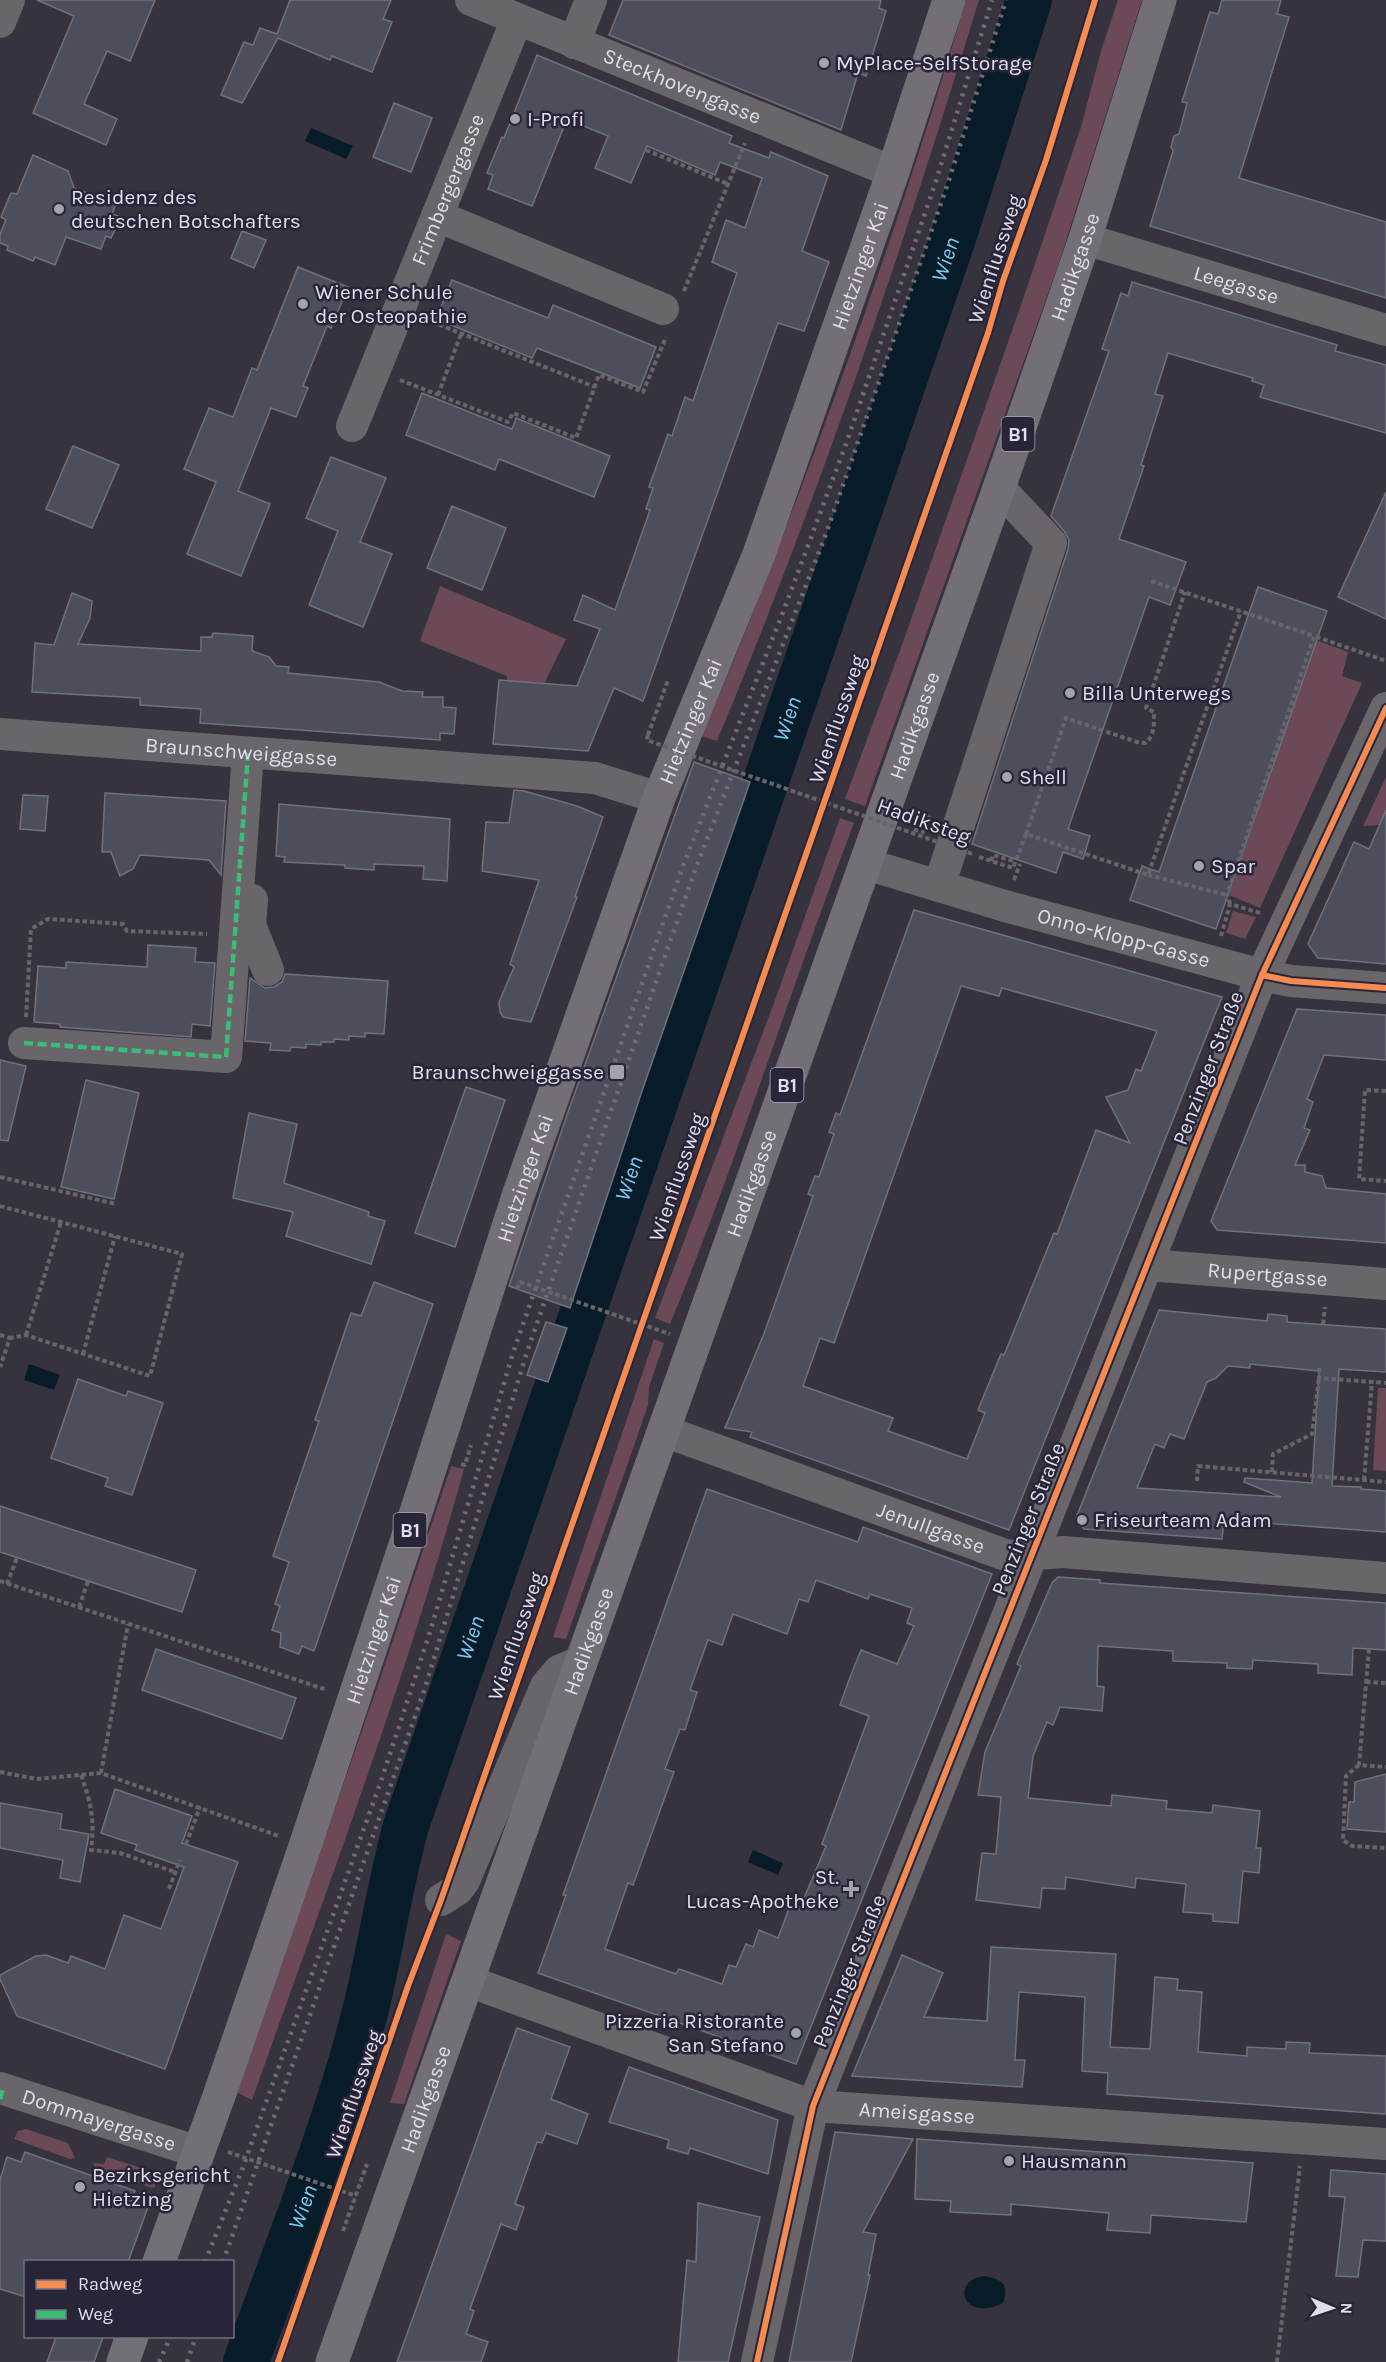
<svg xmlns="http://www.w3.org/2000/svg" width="1386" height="2362" viewBox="0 0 1386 2362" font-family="Karla,sans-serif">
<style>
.green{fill:#6c4957}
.water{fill:#071c28}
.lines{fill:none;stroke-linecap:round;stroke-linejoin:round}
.river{stroke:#071c28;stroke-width:46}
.building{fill:#4d4e5b;stroke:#707179;stroke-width:1.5;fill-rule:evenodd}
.path{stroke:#67646b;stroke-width:4;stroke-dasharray:4.5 3;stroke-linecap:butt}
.minor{stroke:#6a656b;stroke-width:32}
.major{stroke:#746e77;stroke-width:33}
.rail{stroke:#6f6c74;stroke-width:4.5;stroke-dasharray:3 6;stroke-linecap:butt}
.path-bridge{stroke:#67646b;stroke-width:4;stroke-dasharray:4.5 3;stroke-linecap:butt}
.quiet{stroke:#3abd76;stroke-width:4.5;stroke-dasharray:9 4.5;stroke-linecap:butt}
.cycleway-casing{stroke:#292538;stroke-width:10}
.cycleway{stroke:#f68b52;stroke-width:6}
.poi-dot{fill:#a4a2ae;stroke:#292538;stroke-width:2}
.labels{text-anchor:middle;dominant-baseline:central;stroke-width:5;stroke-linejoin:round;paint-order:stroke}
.shield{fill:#292538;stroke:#a9a6b5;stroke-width:1.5}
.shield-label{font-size:20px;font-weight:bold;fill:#e0deea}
.poi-label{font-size:21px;fill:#e0deea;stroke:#292538;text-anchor:start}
.street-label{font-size:21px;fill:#e0deea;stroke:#292538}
.water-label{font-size:22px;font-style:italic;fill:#7ec9f2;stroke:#292538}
</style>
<rect width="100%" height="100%" fill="#36333e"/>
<g class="green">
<path d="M966,0H979C902,251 818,499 717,741L701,736C736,660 765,582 795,504C858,338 916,170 966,0Z"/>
<polygon points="1118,0 1142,0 1060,260 865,806 845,799 903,642 1020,308 1081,127 1101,51"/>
<polygon points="440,586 566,639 544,684 507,681 507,676 420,641"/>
<polygon points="1316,640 1348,652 1342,676 1362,683 1260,908 1229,895"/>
<polygon points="1386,777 1386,811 1379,825 1363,826"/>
<path d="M840,818L854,823C790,989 738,1160 670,1324L655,1318L774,1003Z"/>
<polygon points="1233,911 1256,917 1245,939 1226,933"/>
<polygon points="654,1339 664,1343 649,1387 648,1405 635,1443 566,1639 553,1637"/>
<polygon points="1378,1388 1386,1388 1386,1471 1373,1470"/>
<path d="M451,1466L464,1469C405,1683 326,1891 252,2100L236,2092L380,1679Z"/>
<polygon points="446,1934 461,1941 404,2104 390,2103"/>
<polygon points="26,2129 68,2143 75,2158 70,2159 14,2139 18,2131"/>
<polygon points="107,2157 157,2173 155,2187 152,2188 94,2167 94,2163 104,2164"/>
</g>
<g class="water">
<polygon points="311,128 353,146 346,159 305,141"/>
<polygon points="29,1364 60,1375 54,1390 24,1380"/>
<polygon points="753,1850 783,1863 778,1875 748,1862"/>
<path d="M983,2276C1001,2278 1010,2284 1003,2303C963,2323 950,2281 983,2276Z"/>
</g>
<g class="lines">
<path class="river" id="s1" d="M246,2362C288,2244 337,2126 367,2004C381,1945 390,1884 406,1826L952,241L1029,0"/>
</g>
<g class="building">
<polygon points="37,0 155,0 130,61 107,51 84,104 117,119 106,145 33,113 74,16"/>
<polygon points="290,0 391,0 383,19 392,22 372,72 332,56 330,60 278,38 242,103 221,95 244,42 253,45 260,28 277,34"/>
<polygon points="623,0 881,0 879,8 886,11 866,76 858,73 841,130 609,35"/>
<polygon points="1222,0 1281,0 1277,14 1289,17 1239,178 1386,222 1386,298 1150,226 1173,151 1171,147 1174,136 1179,134 1187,103 1182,102 1210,12 1218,14"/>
<polygon points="537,55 732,136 729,143 769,158 771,152 828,176 802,251 829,262 804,331 778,323 643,701 614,688 588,751 493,744 499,680 577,686 600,629 574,620 583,595 615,610 650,510 646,509 653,488 649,487 668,434 672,436 685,397 693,401 737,273 712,262 726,220 745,228 762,178 720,162 715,175 647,146 631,183 595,168 608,136 567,119 532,206 488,189 493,175 487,173 502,137 504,138"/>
<polygon points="394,103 432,118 411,172 373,157"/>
<polygon points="33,155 68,171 74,188 116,204 112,214 121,217 111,238 106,236 101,249 66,237 55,265 35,257 33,261 7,250 8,246 0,243 0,234 6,220 1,217 11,193 17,194"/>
<polygon points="242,231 266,240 254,268 231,258"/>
<polygon points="298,267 348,287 331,328 327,326 303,386 308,388 296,417 271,408 238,491 270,504 241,576 187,554 216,482 184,469 209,408 233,417 252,368 257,370"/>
<polygon points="452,280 548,318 553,305 656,347 640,388 537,348 532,358 436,319"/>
<polygon points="1132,282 1337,345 1335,351 1386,365 1386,433 1260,397 1264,385 1252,381 1253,378 1168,353 1155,394 1163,396 1141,465 1144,466 1119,539 1186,562 1170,605 1149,597 1068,829 1090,836 1083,859 1063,852 1056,873 972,844 1068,549 1069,540 1064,531 1051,516 1109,351 1102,349 1121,293 1128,296"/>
<polygon points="422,393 512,429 516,418 610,456 594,497 499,459 495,470 406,435"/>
<polygon points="73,446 119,465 92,528 46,509"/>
<polygon points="331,457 386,478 360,542 392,554 363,627 309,605 338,531 306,518"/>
<polygon points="1386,492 1386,619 1338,597"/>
<polygon points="452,506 506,528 482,590 427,568"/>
<polygon points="1258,587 1327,611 1216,929 1130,900 1142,866 1159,872"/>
<polygon points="72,593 92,601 90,618 78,644 201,651 201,637 212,637 213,633 253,636 252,651 269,657 276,666 289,667 288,673 379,682 402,691 423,692 422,697 443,697 443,707 456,708 454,734 440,733 440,740 200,723 201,709 140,705 140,698 32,692 35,643 54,645"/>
<polygon points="694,762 750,782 642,1091 570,1308 509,1286 568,1112"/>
<polygon points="514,790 524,791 577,806 603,817 575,897 577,897 531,1022 503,1017 500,1012 499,1002 514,967 510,964 539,880 482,871 486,822 509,823"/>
<polygon points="105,793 226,801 221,875 209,860 140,855 133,869 120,876 111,852 102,852"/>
<polygon points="23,795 48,796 45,831 20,829"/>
<polygon points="279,804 450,819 447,881 423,879 424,866 374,864 374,870 345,868 345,865 284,862 285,857 276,856"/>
<polygon points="1386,810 1386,964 1318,958 1308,944 1354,842 1369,849"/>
<path d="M914,910L1222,997L1009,1530L750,1437L752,1432L725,1428L765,1331L813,1196L808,1194L815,1176L819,1177L834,1134L829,1132L836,1113L840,1115ZM961,986L999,996L1002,988L1157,1031L1141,1071L1136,1069L1128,1090L1106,1097L1130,1143L1096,1130L1057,1234L1054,1233L1004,1355L1001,1354L978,1410L985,1413L967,1459L888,1431L893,1418L803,1386L820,1338L834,1343Z"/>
<polygon points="148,945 196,948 195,962 215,963 210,1026 192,1024 191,1037 60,1027 60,1024 34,1022 38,966 66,968 66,962 147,967"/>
<polygon points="285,974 388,981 384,1034 365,1033 365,1037 349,1036 349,1040 334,1039 334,1042 321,1042 321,1045 306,1044 306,1048 291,1047 290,1051 270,1050 271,1043 245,1041 250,978 265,988 274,987 282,982"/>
<polygon points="1297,1009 1386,1015 1386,1060 1324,1055 1307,1099 1313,1102 1304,1128 1310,1130 1295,1165 1305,1165 1305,1172 1322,1176 1326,1188 1386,1194 1386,1243 1217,1230 1211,1221"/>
<polygon points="0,1060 26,1066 8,1141 0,1140"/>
<polygon points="86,1080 139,1093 114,1199 61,1187"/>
<polygon points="466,1087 505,1100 455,1247 415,1233"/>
<polygon points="249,1113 297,1124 284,1183 369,1212 368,1216 385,1221 371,1264 286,1236 293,1212 233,1198"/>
<polygon points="374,1282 433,1304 314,1651 302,1646 299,1654 280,1647 281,1633 272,1630 280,1606 275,1604 289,1562 273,1556 319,1421 315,1420 351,1313 361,1316"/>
<path d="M1159,1310L1267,1321L1268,1314L1287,1316V1322L1386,1329V1372L1339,1369L1332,1486L1361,1487V1489L1386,1491V1532L1224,1520L1222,1539L1084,1529L1076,1518ZM1250,1364L1319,1371L1312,1483L1245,1478L1244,1482L1281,1497L1137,1488L1155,1444L1164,1448L1170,1434L1184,1439L1207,1382L1216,1378L1228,1366L1250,1368Z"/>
<polygon points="546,1322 567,1328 548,1382 527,1375"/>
<polygon points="78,1379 126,1396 128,1391 163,1403 132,1495 105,1486 108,1478 51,1458"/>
<path d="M707,1489L858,1542L863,1527L992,1574L796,2064L538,1973L566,1895H563ZM816,1580L868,1599L870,1594L912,1608L907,1623L914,1626L897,1664L861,1650L849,1680L840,1705L869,1716L822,1844L826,1846L799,1910L790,1906L778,1938L759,1930L753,1947L746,1944L736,1967L729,1965L722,1984L679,1969L676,1974L605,1949L628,1883L633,1885L674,1772L665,1769L680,1729L685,1730L690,1714L697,1692L690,1690L708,1640L722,1645L733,1614L787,1634L799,1599L808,1602Z"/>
<polygon points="0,1506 196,1570 182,1612 0,1552"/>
<polygon points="1058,1577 1100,1580 1100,1583 1386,1603 1386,1650 1353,1648 1352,1675 1318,1673 1318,1664 1253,1660 1252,1669 1227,1668 1227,1663 1173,1661 1173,1651 1098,1646 1097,1686 1104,1687 1102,1711 1060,1707 1053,1725 1047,1722 1033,1756 1028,1798 1111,1806 1112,1795 1167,1801 1166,1809 1212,1813 1213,1805 1260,1811 1256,1848 1261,1848 1259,1873 1243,1871 1238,1923 1213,1921 1213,1914 1183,1912 1186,1884 1136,1878 1135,1888 1066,1877 1065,1889 1042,1888 1040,1908 976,1900 982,1853 996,1854 1001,1797 978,1795 985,1752 1021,1666 1017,1664 1052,1583"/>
<polygon points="156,1649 296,1698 282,1739 142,1690"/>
<polygon points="1386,1774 1386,1832 1347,1829 1349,1802 1354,1802 1355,1782"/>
<polygon points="115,1789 192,1816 182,1843 238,1862 165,2069 17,2016 0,1979 0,1975 36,1956 46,1955 68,1963 71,1956 105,1969 124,1915 161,1929 184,1867 135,1850 137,1845 101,1833"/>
<polygon points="0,1803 62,1814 60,1829 89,1834 80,1882 60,1878 63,1860 0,1848"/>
<polygon points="991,1947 1116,1954 1110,2047 1150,2049 1155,1977 1178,1979 1177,1990 1202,1992 1198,2052 1247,2056 1247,2047 1286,2049 1286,2042 1310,2043 1309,2053 1386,2056 1386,2114 1107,2094 1108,2073 1082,2071 1085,1997 1019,1992 1015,2060 1025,2060 1022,2087 852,2076 902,1955 943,1973 924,2017 987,2021"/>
<polygon points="517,2028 570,2047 551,2099 588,2114 577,2144 546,2133 542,2143 537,2142 515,2204 524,2207 516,2230 501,2224 470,2309 474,2311 466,2334 488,2342 481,2362 397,2362"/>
<polygon points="629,2067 778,2120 768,2174 690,2148 688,2154 667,2148 669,2140 609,2122"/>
<polygon points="835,2132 913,2139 863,2232 876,2234 868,2275 870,2275 851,2362 789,2362"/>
<polygon points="917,2139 1253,2163 1246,2222 1151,2215 1150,2233 1107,2230 1109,2213 1011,2204 1011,2215 950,2212 951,2201 915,2199"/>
<polygon points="25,2152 135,2191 131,2201 148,2207 128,2262 26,2262 26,2297 0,2289 0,2180 7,2157 21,2162"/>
<polygon points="1331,2170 1386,2174 1386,2241 1363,2240 1358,2277 1336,2276 1345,2197 1329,2196"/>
<polygon points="698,2203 760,2217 728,2362 678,2362 687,2260 696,2262"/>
<polygon points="56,2337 103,2337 94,2362 47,2362"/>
</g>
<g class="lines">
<g class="path">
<polyline points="646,150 728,184"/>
<polyline points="684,291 745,143"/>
<polyline points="425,319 595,387"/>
<polyline points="400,380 508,422 513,413 576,438 599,375 643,392 666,337"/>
<polyline points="438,395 461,334"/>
<polyline points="1151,581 1314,636"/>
<polyline points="648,735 668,680"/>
<polyline points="914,829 923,832 930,813"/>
<path d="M1026,834L1066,718L1137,742L1145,743C1155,736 1154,723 1154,712L1146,708L1185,592"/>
<polyline points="979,857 1013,868 1026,834 1148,875 1241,611"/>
<polyline points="991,861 993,855 1013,861"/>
<polyline points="1148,875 1227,895"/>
<polyline points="1014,880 1020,864"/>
<polyline points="1230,904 1227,895 1314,636 1386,661"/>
<polyline points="1221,936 1230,904 1260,913"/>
<polyline points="26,1017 31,929 48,919 123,924 127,931 207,934"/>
<polyline points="1386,1091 1365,1090 1359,1179 1386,1181"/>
<polyline points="0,1177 116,1204"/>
<polyline points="0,1206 182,1254 150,1376 26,1335 10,1338"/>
<polyline points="1323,1324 1325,1307"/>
<polyline points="0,1335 10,1338 0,1367"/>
<polyline points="26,1335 61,1222"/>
<polyline points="83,1354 115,1236"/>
<polyline points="1319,1368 1319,1378 1386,1383"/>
<polyline points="461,1464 465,1465 471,1445"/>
<polyline points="1272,1472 1273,1454 1312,1434 1319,1378"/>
<polyline points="1364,1480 1372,1382"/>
<polyline points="1197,1481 1198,1466 1386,1482"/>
<polyline points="0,1581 327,1690"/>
<polyline points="7,1584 17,1558"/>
<polyline points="79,1607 88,1581"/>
<polyline points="1369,1649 1359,1765 1386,1767"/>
<polyline points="1366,1682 1386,1683"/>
<polyline points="1359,1765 1346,1776 1343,1840 1352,1846 1386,1848"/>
<polyline points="0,1772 37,1779 101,1773 279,1836"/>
<polyline points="101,1773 128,1624"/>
<path d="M81,1775C91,1803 95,1820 91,1850L120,1853L175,1872"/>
<polyline points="186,1844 200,1807"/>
<polyline points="169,1889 180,1860"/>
<polyline points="343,2231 367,2164"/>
<polyline points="1277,2362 1300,2166"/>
</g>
<g class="minor">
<path id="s2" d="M471,0L893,172"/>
<polyline points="0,22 9,0"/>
<polyline points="574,43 591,0"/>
<polyline points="437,216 663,309"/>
<path id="s3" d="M1085,239L1386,330"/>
<path id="s4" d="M352,426L517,19"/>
<path id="s5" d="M0,734L595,778L659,798"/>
<path id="s6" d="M866,864L1005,906L1262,975L1291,981L1386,988"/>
<polyline points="939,886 1051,543 999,488"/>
<polyline points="252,900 250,925 268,970"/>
<polyline points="24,1043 226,1057 248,753"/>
<path id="s7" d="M1148,1265L1386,1284"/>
<path id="s8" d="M664,1431L1008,1556L1063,1552L1386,1578"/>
<polyline points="441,1900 458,1889 464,1881 546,1686 559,1671 582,1661"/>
<path id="s9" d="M468,1981L813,2106L1386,2144"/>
<path id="s10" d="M0,2088L198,2152"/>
<polyline points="757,2362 813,2106 1262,975 1386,708"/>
</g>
<g class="major">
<path id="s11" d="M159,2262L220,2093L305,1846L417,1509L519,1193L659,798L759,554L893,172L949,0"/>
<polyline points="123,2362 132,2336"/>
<path id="s12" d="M332,2362L999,488L1085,239L1160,0"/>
</g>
<g class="rail">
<polyline points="205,2262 243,2167 382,1778 429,1635 513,1353 683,866 785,607 846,444 935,184 992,0"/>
<polyline points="223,2262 425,1688 526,1355 695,870 826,534 949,180 1006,0"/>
<polyline points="159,2362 171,2336"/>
<polyline points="187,2362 196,2336"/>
</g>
<g class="path-bridge">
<polyline points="648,735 647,740 975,855"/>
<polyline points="517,1289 520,1282 670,1334"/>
<polyline points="228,2152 356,2196"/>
</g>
<g class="quiet">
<polyline points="24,1043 226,1057 248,753"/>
<polyline points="0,2099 3,2089"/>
</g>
<defs>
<g id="cycleway">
<polyline points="1262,975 1291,981 1386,988"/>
<polyline points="278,2362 408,1986 441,1900 988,333 1003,281 1046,160 1095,0"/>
<polyline points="757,2362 813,2106 1262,975 1386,708"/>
</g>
</defs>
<use href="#cycleway" class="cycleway-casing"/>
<use href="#cycleway" class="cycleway"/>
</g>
<g class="poi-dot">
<circle cx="824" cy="63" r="6"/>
<circle cx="515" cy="119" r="6"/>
<circle cx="59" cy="209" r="6"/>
<circle cx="303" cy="304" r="6"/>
<circle cx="1070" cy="693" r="6"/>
<circle cx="1007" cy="777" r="6"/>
<circle cx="1199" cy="866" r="6"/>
<rect x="609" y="1064" width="16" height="16" rx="3"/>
<circle cx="1082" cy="1520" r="6"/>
<path d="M848 1880h6v6h6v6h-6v6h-6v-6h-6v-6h6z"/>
<circle cx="796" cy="2033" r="6"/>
<circle cx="1009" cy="2161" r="6"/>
<circle cx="80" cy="2187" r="6"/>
</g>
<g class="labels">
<g class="shield">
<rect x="1001.5" y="417" width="33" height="34" rx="4.5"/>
<rect x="770.5" y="1068" width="33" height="34" rx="4.5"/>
<rect x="393.5" y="1513" width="33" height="34" rx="4.5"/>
</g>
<g class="shield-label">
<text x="1018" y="434">B1</text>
<text x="787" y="1085">B1</text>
<text x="410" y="1530">B1</text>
</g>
<g class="poi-label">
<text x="836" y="63">MyPlace-SelfStorage</text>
<text x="527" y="119">I-Profi</text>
<text x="71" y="197">Residenz des<tspan x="71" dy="24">deutschen Botschafters</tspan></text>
<text x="315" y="292">Wiener Schule<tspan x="315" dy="24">der Osteopathie</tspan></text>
<text x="1082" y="693">Billa Unterwegs</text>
<text x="1019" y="777">Shell</text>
<text x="1211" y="866">Spar</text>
<text x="604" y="1072" text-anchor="end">Braunschweiggasse</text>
<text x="1094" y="1520">Friseurteam Adam</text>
<text x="839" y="1877" text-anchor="end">St.<tspan x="839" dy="24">Lucas-Apotheke</tspan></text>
<text x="784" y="2021" text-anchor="end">Pizzeria Ristorante<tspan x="784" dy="24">San Stefano</tspan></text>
<text x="1021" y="2161">Hausmann</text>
<text x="92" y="2175">Bezirksgericht<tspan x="92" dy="24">Hietzing</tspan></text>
</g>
<g class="street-label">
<text stroke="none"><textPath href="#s2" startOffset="228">Steckhovengasse</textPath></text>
<text stroke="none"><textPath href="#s4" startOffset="255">Frimbergergasse</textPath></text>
<text transform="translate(995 259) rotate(-72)">Wienflussweg</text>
<text stroke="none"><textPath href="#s11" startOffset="2116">Hietzinger Kai</textPath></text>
<text stroke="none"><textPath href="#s12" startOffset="2223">Hadikgasse</textPath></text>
<text stroke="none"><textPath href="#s3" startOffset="158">Leegasse</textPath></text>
<text transform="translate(837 719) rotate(-71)">Wienflussweg</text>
<text stroke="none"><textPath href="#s11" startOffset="1630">Hietzinger Kai</textPath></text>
<text stroke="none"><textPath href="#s12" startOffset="1737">Hadikgasse</textPath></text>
<text stroke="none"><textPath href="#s5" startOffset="242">Braunschweiggasse</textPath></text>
<text transform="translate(924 821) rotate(20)">Hadiksteg</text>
<text stroke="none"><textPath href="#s6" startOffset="268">Onno-Klopp-Gasse</textPath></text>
<text transform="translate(1208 1068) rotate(-69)">Penzinger Straße</text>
<text transform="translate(677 1177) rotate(-71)">Wienflussweg</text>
<text stroke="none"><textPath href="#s11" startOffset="1144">Hietzinger Kai</textPath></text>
<text stroke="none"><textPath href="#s12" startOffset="1251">Hadikgasse</textPath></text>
<text stroke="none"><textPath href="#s7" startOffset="120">Rupertgasse</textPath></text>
<text transform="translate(1028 1519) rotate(-68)">Penzinger Straße</text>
<text stroke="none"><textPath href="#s8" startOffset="284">Jenullgasse</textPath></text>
<text transform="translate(516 1636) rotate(-71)">Wienflussweg</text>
<text stroke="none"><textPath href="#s11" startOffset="658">Hietzinger Kai</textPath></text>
<text stroke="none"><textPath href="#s12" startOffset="765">Hadikgasse</textPath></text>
<text transform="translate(849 1971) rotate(-68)">Penzinger Straße</text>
<text transform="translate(354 2094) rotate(-71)">Wienflussweg</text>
<text stroke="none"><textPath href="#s12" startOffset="279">Hadikgasse</textPath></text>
<text stroke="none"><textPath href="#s9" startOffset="471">Ameisgasse</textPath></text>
<text stroke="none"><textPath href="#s10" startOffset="104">Dommayergasse</textPath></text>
</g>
<g class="water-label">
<text stroke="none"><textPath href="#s1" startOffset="2217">Wien</textPath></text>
<text stroke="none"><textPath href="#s1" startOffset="1731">Wien</textPath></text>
<text stroke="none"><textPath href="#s1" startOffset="1245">Wien</textPath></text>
<text stroke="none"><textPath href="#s1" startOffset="759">Wien</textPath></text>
<text stroke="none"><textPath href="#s1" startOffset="165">Wien</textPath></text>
</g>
</g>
<rect x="24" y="2260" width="210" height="78" fill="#292538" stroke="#726f7f" stroke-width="1.5"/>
<rect x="36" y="2280" width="30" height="9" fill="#f68b52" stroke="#726f7f" stroke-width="1.5"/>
<text x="78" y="2290" font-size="18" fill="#e0deea">Radweg</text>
<rect x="36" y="2310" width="30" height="9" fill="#3abd76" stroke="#726f7f" stroke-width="1.5"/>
<text x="78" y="2320" font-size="18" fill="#e0deea">Weg</text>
<g transform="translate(1332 2308) rotate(92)" stroke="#292538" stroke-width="4.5" paint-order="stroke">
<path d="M0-4.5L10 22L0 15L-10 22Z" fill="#e0deea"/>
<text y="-9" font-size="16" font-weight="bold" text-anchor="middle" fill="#e0deea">N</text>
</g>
</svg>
